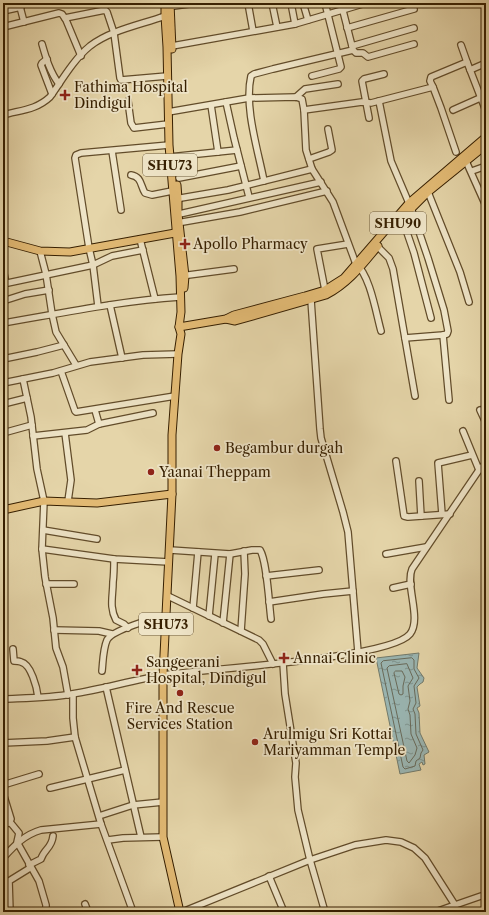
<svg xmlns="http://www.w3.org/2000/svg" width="489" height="915" viewBox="0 0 489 915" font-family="'Libre Caslon Text',serif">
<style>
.water{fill:url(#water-ripples);stroke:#727a6b}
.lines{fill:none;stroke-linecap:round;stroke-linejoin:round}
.shore{stroke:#686a5a;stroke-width:1}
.minor-casing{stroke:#624c2a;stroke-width:8}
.major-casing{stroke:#361f00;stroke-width:9}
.minor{stroke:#eee4c7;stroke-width:5.5}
.major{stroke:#e2ba74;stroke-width:7}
.poi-dot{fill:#8f2418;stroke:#eee4c7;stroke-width:1.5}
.labels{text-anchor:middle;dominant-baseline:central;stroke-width:3.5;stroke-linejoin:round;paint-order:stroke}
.shield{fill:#eee4c7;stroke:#6d5a3c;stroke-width:1}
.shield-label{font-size:13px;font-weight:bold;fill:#361f00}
.poi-label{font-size:14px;fill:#361f00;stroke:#eee4c7;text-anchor:start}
</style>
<defs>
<pattern id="water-ripples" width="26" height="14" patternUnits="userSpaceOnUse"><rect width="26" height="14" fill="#9ab6b3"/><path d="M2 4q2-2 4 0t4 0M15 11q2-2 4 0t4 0" fill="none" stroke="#7e938f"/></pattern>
</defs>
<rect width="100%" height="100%" fill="#e5d5a9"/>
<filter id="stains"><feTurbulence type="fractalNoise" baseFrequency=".005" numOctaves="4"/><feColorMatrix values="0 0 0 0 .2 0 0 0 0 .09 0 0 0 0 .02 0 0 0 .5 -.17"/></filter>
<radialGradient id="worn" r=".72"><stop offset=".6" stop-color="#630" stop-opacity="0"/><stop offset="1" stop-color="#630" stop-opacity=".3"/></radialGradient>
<polygon class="water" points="419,653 417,668 424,678 423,682 420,684 417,687 420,706 417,708 419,713 420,733 429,752 424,755 425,764 423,765 422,762 419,764 421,770 400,774 376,658"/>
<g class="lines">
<g class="shore">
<polygon points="412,658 414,660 414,669 419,678 414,686 416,703 413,709 415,714 416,734 423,750 421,753 420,758 416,761 415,766 405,769 403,767 381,663 383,661"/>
<polygon points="407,664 413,678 408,686 410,701 408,709 410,715 411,734 417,748 415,755 409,763 407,761 387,668 389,666"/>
<polygon points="396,671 402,671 405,677 403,686 403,694 401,695 399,694 394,673"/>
</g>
<defs>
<g id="minor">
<polyline points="19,3 24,22"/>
<polyline points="248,3 253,31"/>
<polyline points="272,3 277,27"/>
<polyline points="291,3 295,24"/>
<polyline points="303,3 308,20"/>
<polyline points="167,7 196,3"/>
<polyline points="3,11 21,7"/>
<polyline points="65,18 105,10 107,12 114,33 120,78 121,80 167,76"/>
<polyline points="3,27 59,13 62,14 66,20 81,56"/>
<polyline points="485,27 486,27"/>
<polyline points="347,28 414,9"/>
<path d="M42,44C46,58 50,72 59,84"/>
<polyline points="461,45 467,62"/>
<polyline points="172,46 295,24 366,3"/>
<polyline points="352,46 414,28"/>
<polyline points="353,50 356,53 363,53 368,57 414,44"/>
<polyline points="47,59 42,63 41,65 52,94"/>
<polyline points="470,70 486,63"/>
<polyline points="312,76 339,69 341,67 325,3"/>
<polyline points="433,87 441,108 456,152"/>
<polyline points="296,97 305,89 338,84"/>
<polyline points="128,101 131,123 134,128 168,124"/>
<polyline points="379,101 391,161 411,208 428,258 444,310 448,331 447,334 443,335 405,338"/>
<polyline points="226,102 234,138 249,197"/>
<polyline points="211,105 218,152"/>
<polyline points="304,110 362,102 371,103 433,87 430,81 431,77 467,62 486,111"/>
<polyline points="453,110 480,98"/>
<path d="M168,112L249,98L296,97L302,99L304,110L306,150L312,169L333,202L356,264C370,275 376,313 381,331"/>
<path d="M3,115C21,110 36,110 50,97C62,80 74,59 90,46C111,30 140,25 165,16"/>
<polyline points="369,118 362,81 364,79 384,74"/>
<polyline points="112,151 121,210"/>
<polyline points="169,157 237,150"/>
<polyline points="309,159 329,152 332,150 328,129"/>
<polyline points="465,159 486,206"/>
<polyline points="472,171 486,166"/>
<path d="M131,175C142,177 140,185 145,193L152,195L172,191"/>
<polyline points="179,178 241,166"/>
<path d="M264,181C258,150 244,107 251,76L254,74L273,69L353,50L341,3"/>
<polyline points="428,192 460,272 469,302"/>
<polyline points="175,199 228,190 312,169"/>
<polyline points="175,215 321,182"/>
<polyline points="402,218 414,253 431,318"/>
<polyline points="177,223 240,212 327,191"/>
<polyline points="140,239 155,299"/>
<polyline points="377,246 389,258 393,269 415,396"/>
<polyline points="40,251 46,274 52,314 56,332 76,365"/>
<polyline points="3,269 6,283"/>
<polyline points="181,276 234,269"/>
<polyline points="3,284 93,265 112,256 143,250"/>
<polyline points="325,290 317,249 348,244"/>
<polyline points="311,300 320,429 321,438 343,512 348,532 358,652"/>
<polyline points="3,301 25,294 49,290"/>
<polyline points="110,305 122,358"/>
<polyline points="98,306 93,265 89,248 75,158 76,155 81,153 169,145"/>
<path d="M3,323C62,313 120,301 180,297"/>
<polyline points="443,335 449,400"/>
<polyline points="3,359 37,352 64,345"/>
<polyline points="61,371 75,411 76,412 175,396"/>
<polyline points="23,379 31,417 37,469 44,501 42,549 45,577 53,618 56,648 63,667 68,695"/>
<polyline points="3,383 53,373 90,362 143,355 178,354"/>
<polyline points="3,404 27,398"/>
<polyline points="95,410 99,424"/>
<polyline points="480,410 486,423"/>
<polyline points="463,431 479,470"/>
<polyline points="3,433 32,425"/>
<polyline points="65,433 71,480 68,501"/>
<polyline points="33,436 87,430 99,424 153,413"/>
<polyline points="396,461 404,516 408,517 450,514"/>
<polyline points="419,481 421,516"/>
<polyline points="442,514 438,463 472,455"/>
<polyline points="43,530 97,539"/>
<polyline points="42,549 114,559 169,562"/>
<path d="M170,550L230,554L252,550H260C267,561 269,604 271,619"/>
<polyline points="386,554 426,547"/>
<path d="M114,559C114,567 114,574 113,582C113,596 109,607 116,620L124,624L128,628"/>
<polyline points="266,576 319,570"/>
<polyline points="46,584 74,584"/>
<polyline points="393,588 411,584"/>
<polyline points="168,596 259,640 263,644 273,664"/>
<polyline points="269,602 323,594 353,591"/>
<polyline points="193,608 198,552"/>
<polyline points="209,616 215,554"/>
<polyline points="223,623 230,554"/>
<polyline points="54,630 99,631 112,634"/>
<polyline points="241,631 245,574 244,551"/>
<path d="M13,649L14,661C17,661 19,661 21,662C31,664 37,688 38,697"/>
<polyline points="283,663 285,694 296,763 295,777 298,810 310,860 325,912"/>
<path d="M102,671C103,662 103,649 107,640C112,630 154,618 166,616"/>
<polyline points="106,687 141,837"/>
<polyline points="73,694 73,718 75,737 101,824 133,912"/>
<path d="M3,699C26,698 50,698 72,694C103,689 133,680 164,675C204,669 390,659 410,634C422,619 405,585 412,569L479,470L486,463"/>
<polyline points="3,743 47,741 75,737"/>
<polyline points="3,785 39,774"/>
<polyline points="50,788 125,770"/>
<polyline points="3,793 11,819 9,823 3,824"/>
<polyline points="99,816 133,805 163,802"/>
<polyline points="10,822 19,833 17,842 39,881 46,905 46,912"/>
<polyline points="108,840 123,838 163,837"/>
<path d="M3,858C15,845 24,835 41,830L101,824"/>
<path d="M29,865L41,859C44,849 52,848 53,836"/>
<polyline points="269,876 284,912"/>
<polyline points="85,904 88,912"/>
<polyline points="455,905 481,896"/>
<polyline points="10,912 9,881 30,868"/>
<polyline points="182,912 310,860 355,845 386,840 401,842 414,848 425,858 455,905 435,912"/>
</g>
<g id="major">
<polyline points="165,3 165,16 167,47 169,145 180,276 181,312 179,327 181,334 178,354 172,435 172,494 163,675 163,837 180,912"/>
<polyline points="170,3 172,49"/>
<polyline points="177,185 178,199 178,214 185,276 184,288"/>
<polyline points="402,218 428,192 486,145"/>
<polyline points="3,241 40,251 70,252 175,233"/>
<path d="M226,319L235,321L326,295C349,283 362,265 378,246"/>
<polyline points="179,327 226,319 234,315 305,296 325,290 344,278 409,203 486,137"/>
<polyline points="3,510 44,501 97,503 172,494"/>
</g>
</defs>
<use href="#minor" class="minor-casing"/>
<use href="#major" class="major-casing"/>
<use href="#minor" class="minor"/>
<use href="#major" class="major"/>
</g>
<g class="poi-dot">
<path d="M63 89h4v4h4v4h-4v4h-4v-4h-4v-4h4z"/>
<path d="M183 238h4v4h4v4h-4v4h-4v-4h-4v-4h4z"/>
<circle cx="217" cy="448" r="4"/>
<circle cx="151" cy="472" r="4"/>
<path d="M282 652h4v4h4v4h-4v4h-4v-4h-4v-4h4z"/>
<path d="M135 664h4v4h4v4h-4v4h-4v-4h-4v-4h4z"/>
<circle cx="180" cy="693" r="4"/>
<circle cx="255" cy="742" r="4"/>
</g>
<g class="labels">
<g class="shield">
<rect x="143" y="154" width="54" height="22" rx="3"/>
<rect x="370" y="212" width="56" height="22" rx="3"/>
<rect x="139" y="613" width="54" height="22" rx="3"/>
</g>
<g class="shield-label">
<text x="170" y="165">SHU73</text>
<text x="398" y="223">SHU90</text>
<text x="166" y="624">SHU73</text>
</g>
<g class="poi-label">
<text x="74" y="87">Fathima Hospital<tspan x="74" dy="16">Dindigul</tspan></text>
<text x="193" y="244">Apollo Pharmacy</text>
<text x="225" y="448">Begambur durgah</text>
<text x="159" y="472">Yaanai Theppam</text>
<text x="293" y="658">Annai Clinic</text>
<text x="146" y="662">Sangeerani<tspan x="146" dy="16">Hospital, Dindigul</tspan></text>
<text x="180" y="708" text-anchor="middle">Fire And Rescue<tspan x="180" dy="16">Services Station</tspan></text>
<text x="263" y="734">Arulmigu Sri Kottai<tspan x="263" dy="16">Mariyamman Temple</tspan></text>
</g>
</g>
<rect width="489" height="915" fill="none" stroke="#e5d5a9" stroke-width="16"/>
<rect x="4" y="4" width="481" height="907" fill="none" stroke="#361f00" stroke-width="2"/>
<rect x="8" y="8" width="473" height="899" fill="none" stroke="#361f00"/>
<rect width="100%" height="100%" filter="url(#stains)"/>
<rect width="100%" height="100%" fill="url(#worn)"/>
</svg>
